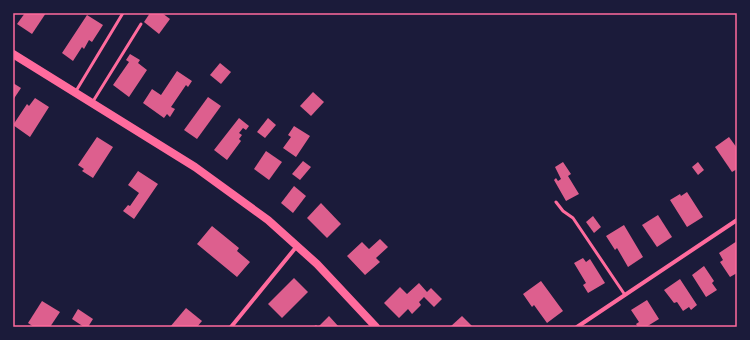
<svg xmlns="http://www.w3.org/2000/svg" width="750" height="340" viewBox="0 0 750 340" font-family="Poppins,sans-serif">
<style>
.building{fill:#dd5f8e}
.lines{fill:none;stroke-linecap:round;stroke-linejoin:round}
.service{stroke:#ff6b9d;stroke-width:3}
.minor{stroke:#ff6b9d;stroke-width:4}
.secondary{stroke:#ff6b9d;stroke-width:8}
.neatline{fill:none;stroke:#ff6b9d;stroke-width:1.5}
</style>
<rect width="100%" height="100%" fill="#1b1b3a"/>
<g class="building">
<polygon points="25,13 46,13 32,34 17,24"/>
<polygon points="150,13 162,13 170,19 159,34 144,22"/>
<polygon points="87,15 103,25 92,42 89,40 84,49 82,47 73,61 62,53"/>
<polygon points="130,54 140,60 138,63 147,70 129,97 113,85 129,62 126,60"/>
<polygon points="220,63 231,72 221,84 210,75"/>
<polygon points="177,71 192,81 188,87 186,85 171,107 175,109 170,117 167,114 164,118 143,103 152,89 161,95"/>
<polygon points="13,83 21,88 13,100"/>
<polygon points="313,92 324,102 311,116 300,106"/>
<polygon points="208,97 221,106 197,139 184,130"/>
<polygon points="35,98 49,107 30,137 13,125 27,104 29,106"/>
<polygon points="239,118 249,126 246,130 243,128 239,133 242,135 239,139 241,141 227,160 214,150"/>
<polygon points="268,118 276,125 265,138 257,132"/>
<polygon points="294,126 310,136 296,157 283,148 291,137 288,135"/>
<polygon points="97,137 113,147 93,178 82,171 84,169 78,165"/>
<polygon points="729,137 737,148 737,169 732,172 715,147"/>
<polygon points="266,151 282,162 269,180 254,169"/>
<polygon points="303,161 311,167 300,180 292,174"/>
<polygon points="563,162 571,174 568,176 579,194 566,201 554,180 556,178 558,181 561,179 555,167"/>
<polygon points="698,162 704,170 698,175 692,167"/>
<polygon points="138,171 158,184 134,219 123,211 128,205 130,206 139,193 128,185"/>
<polygon points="294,186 306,196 293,213 281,203"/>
<polygon points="687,192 703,217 687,227 670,200 680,194 681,196"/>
<polygon points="321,203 341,224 327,238 307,218"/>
<polygon points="658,215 672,237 657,247 642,225"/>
<polygon points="593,216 601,227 594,233 586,222"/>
<polygon points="624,225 643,257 628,267 617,248 615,250 606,236"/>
<polygon points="212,226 239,248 237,251 250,262 237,277 197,244"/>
<polygon points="380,239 388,247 376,258 380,262 365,275 347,256 362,242 369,249"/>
<polygon points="737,241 737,273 730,277 720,262 723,260 719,253"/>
<polygon points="583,258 586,262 590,259 605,283 588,293 583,285 586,283 574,263"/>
<polygon points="704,266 714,281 712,283 717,290 706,297 692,275"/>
<polygon points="294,278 308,292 282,318 268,304"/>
<polygon points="680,279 697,305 691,310 689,307 683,311 677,302 674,303 664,290"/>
<polygon points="541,281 563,311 547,323 534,305 532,307 523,294"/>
<polygon points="419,283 427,292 431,288 442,299 434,307 424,297 419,302 421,305 412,314 408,309 399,318 384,303 400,287 407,294"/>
<polygon points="647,300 659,319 646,327 638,327 636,324 639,322 631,310"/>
<polygon points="42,301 60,312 50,327 34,327 28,323"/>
<polygon points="186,308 202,321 197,327 170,327"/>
<polygon points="78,309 93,319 88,327 84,327 72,319"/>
<polygon points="329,316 339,327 313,327 316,325 318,327"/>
<polygon points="462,316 472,326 471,327 450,327"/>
</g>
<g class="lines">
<g class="service">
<polyline points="76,91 123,13"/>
<polyline points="92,103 141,24"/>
<polyline points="556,202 563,211 573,218 625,295"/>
</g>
<g class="minor">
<polyline points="231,327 297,246"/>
<polyline points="577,327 737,220"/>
</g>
<polyline class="secondary" points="13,54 195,167 268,220 317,264 376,327"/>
</g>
<rect width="750" height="340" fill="none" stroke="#1b1b3a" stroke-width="28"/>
<rect x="14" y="14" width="722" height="312" class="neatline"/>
</svg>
